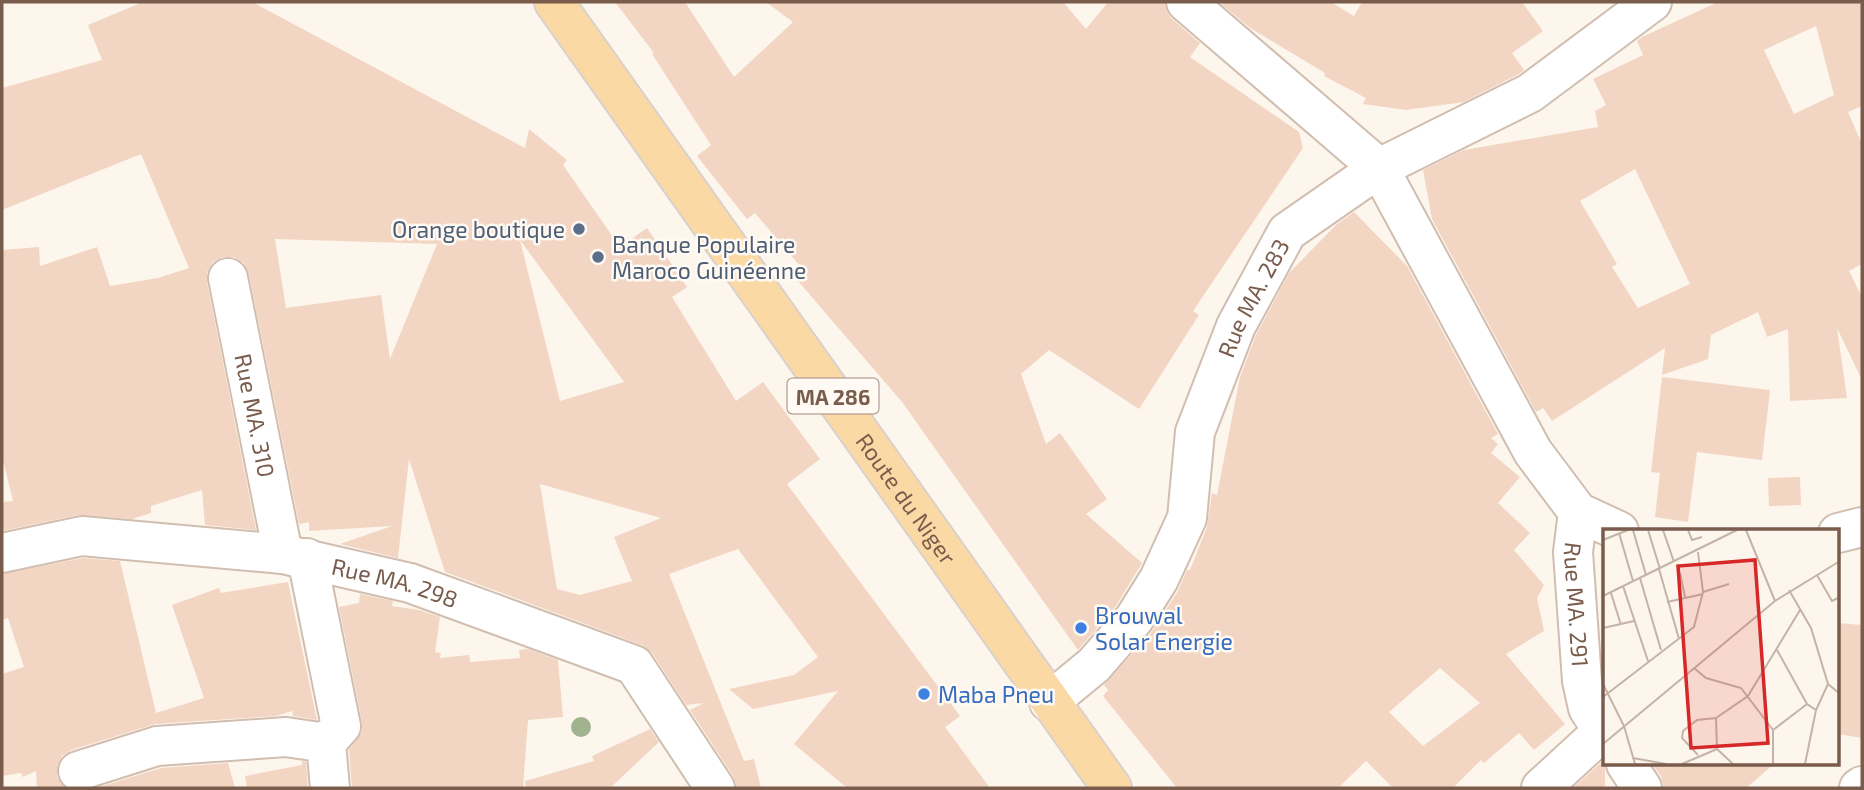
<svg xmlns="http://www.w3.org/2000/svg" width="1864" height="790" viewBox="0 0 1864 790" font-family="'Exo 2',sans-serif">
<style>
.building{fill:#f3d5c3;fill-rule:evenodd}
.lines{fill:none;stroke-linecap:round;stroke-linejoin:round}
.minor-casing{stroke:#d1beb0;stroke-width:42}
.major-casing{stroke:#dad1cd;stroke-width:42}
.minor{stroke:#fff;stroke-width:38}
.major{stroke:#fbd9a5;stroke-width:38}
.tree{fill:#a0b28e}
.service-dot{fill:#5c6f8a;stroke:#fffaf3;stroke-width:2.5}
.shop-dot{fill:#3f7fe0;stroke:#fffaf3;stroke-width:2.5}
.labels{text-anchor:middle;dominant-baseline:central;stroke-width:5;stroke-linejoin:round;paint-order:stroke}
.shield{fill:#fffaf3;stroke:#a28b7f;stroke-width:2}
.shield-label{font-size:21px;font-weight:bold;fill:#7a5c4d}
.service-label{font-size:23px;fill:#4e5e75;stroke:#fffaf3;text-anchor:end}
.street-label{font-size:23px;fill:#7a5c4d;stroke:#fffaf3}
.shop-label{font-size:23px;fill:#366cbe;stroke:#fffaf3;text-anchor:start}
.inset-road{fill:none;stroke:#c5b3a7;stroke-width:2}
.view{fill:#d62828;fill-opacity:0.15;stroke:#d62828;stroke-width:3.5}
.inset-edge{fill:none;stroke:#7a5c4d;stroke-width:3.5}
</style>
<rect width="100%" height="100%" fill="#fdf6ec"/>
<g class="building">
<path d="M143,2H252L525,148L529,129L567,160L563,165L620,247L647,228L687,287L672,297L736,401L763,382L820,459L787,484L960,716L945,727L990,788H847L794,744L838,691L753,709L729,689L794,675L818,657L738,549L669,574L744,761L754,759L761,788H737L733,776L690,710L704,703L686,705L652,653L642,645L445,572L409,459L398,558L340,544L392,526L309,531V522L299,524L249,274L244,263L234,257H223L213,262L207,272V282L256,530L205,525L202,490L151,506V513L132,519L78,515L2,531V502L13,501L2,456V250L39,247L40,266L97,247L110,286L158,278L189,268L141,154L2,210V88L102,60L88,25ZM275,239L437,244L390,359L381,295L286,308ZM520,240L624,382L560,401ZM540,484L661,518L614,537L632,581L580,595L557,589Z"/>
<polygon points="615,2 685,2 734,77 793,22 766,2 1063,2 1086,29 1108,2 1165,2 1166,10 1171,18 1200,43 1190,57 1299,132 1303,148 1193,311 1199,315 1139,409 1049,350 1021,374 1046,444 1060,433 1107,499 1086,514 1142,563 1116,606 1078,650 902,402 792,274 801,267 755,213 747,219 697,156 711,145 652,54 654,53"/>
<polygon points="1219,2 1331,2 1354,16 1362,2 1522,2 1543,31 1512,53 1524,70 1519,74 1464,102 1406,110 1363,104 1366,98 1324,76 1325,73 1250,28"/>
<path d="M1718,2H1862V106L1848,112L1862,144V264L1849,271L1862,297V380L1837,328L1847,398L1790,401L1788,329L1767,337L1758,312L1711,335L1708,359L1662,375L1665,348L1552,421L1543,408L1536,412L1432,219L1423,170L1464,150L1598,127L1595,111L1606,105L1593,79L1643,55L1637,41L1642,37ZM1816,26L1834,95L1794,114L1764,50ZM1635,169L1690,284L1638,308L1612,267L1617,264L1580,201Z"/>
<path d="M1354,212L1407,266L1498,434L1491,438L1498,444L1491,453L1520,477L1498,503L1530,533L1514,550L1544,585L1537,598L1544,631L1506,654L1565,724L1534,750L1519,733L1484,763L1481,760L1453,788H1393L1366,761L1338,788H1177L1103,696L1108,690L1104,685L1151,633L1178,591L1187,570H1190L1207,527L1212,493L1217,495L1240,377L1256,335L1289,273L1336,225ZM1440,668L1480,703L1423,746L1389,712Z"/>
<polygon points="1662,377 1770,390 1762,460 1697,452 1688,522 1655,517 1660,473 1651,472"/>
<polygon points="1800,477 1801,505 1769,506 1768,478"/>
<polygon points="83,558 120,561 156,713 204,698 172,605 219,588 221,593 288,582 317,720 293,716 292,711 276,716 155,724 71,750 62,756 57,766 57,777 65,788 37,788 36,771 23,777 21,773 2,776 2,674 24,667 8,618 2,620 2,574"/>
<polygon points="360,594 393,601 392,606 419,610 440,617 435,652 441,653 440,658 469,655 470,662 520,658 519,650 528,649 558,660 563,717 528,720 523,788 352,788 349,750 362,732 362,722 339,607 359,603"/>
<polygon points="1838,623 1862,625 1862,738 1838,734"/>
<polygon points="650,729 659,742 610,788 526,788 525,781 594,761 592,756"/>
<polygon points="1605,759 1605,788 1573,788"/>
<polygon points="302,761 306,762 308,788 247,788 245,776 302,765"/>
<polygon points="228,763 235,788 96,788 161,768"/>
<polygon points="1652,764 1774,764 1746,788 1664,788 1661,776"/>
</g>
<g class="lines">
<defs>
<g id="minor">
<polyline points="1186,2 1379,168 1533,452 1578,512 1619,531"/>
<path id="s1" d="M228,278L283,554"/>
<path id="s2" d="M1578,512L1573,552L1582,681L1588,708L1605,734"/>
<polyline points="1838,533 1862,527"/>
<path id="s3" d="M2,553L82,536L283,554L410,583L634,665L715,788"/>
<polyline points="307,558 341,726 326,743 330,788"/>
<path id="s4" d="M1049,702L1094,665L1134,619L1159,579L1187,518L1195,432L1236,326L1287,232L1379,168L1530,93L1652,2"/>
<polyline points="1626,764 1642,788"/>
<polyline points="78,771 157,746 286,737 326,743"/>
<polyline points="1541,788 1603,731"/>
<polyline points="1859,788 1862,786"/>
</g>
<g id="major">
<path id="s5" d="M554,2L1112,788"/>
</g>
</defs>
<use href="#minor" class="minor-casing"/>
<use href="#major" class="major-casing"/>
<use href="#minor" class="minor"/>
<use href="#major" class="major"/>
</g>
<circle class="tree" cx="581" cy="727" r="10"/>
<g class="service-dot">
<circle cx="579" cy="229" r="7"/>
<circle cx="598" cy="257" r="7"/>
</g>
<g class="shop-dot">
<circle cx="1081" cy="628" r="7"/>
<circle cx="924" cy="694" r="7"/>
</g>
<g class="labels">
<rect class="shield" x="787.5" y="378.5" width="91" height="35" rx="5"/>
<g class="shield-label">
<text x="833" y="396">MA 286</text>
</g>
<g class="service-label">
<text x="565" y="229">Orange boutique</text>
<text x="612" y="244" text-anchor="start">Banque Populaire<tspan x="612" dy="26">Maroco Guinéenne</tspan></text>
</g>
<g class="street-label">
<text stroke="none"><textPath href="#s4" startOffset="466">Rue MA. 283</textPath></text>
<text stroke="none"><textPath href="#s1" startOffset="140">Rue MA. 310</textPath></text>
<text stroke="none"><textPath href="#s5" startOffset="609">Route du Niger</textPath></text>
<text stroke="none"><textPath href="#s3" startOffset="399">Rue MA. 298</textPath></text>
<text stroke="none"><textPath href="#s2" startOffset="93">Rue MA. 291</textPath></text>
</g>
<g class="shop-label">
<text x="1095" y="615">Brouwal<tspan x="1095" dy="26">Solar Energie</tspan></text>
<text x="938" y="694">Maba Pneu</text>
</g>
</g>
<g transform="translate(1603 529)">
<rect width="236" height="236" fill="#fdf6ec"/>
<path class="inset-road" d="M30,1L43,46M45,1L57,40M60,1L71,33M85,1L89,11L99,8M143,1L172,72M16,4L30,52M0,11L25,1M56,40L76,110M77,44L82,68M214,46L229,72L237,68M37,49L58,121M20,57L45,132M186,61L208,99L225,155L237,165M100,63L126,55M8,64L18,96M0,67L134,1M64,73L100,65M0,99L31,92M174,121L204,175L213,181M91,139L103,149L138,159L170,201V235M0,155L21,197L32,235M0,168L91,98L100,63L95,23M170,201L204,175M0,215L172,72L237,32M95,226L79,209L80,202L94,191L113,189M30,229L63,235M79,235L114,220M130,235L114,220L113,189L145,167L197,81M202,235L213,181L225,155"/>
<path class="view" d="M152,31L165,214L88,219L75,37Z"/>
<rect width="236" height="236" class="inset-edge"/>
</g>
<rect width="1864" height="790" fill="none" stroke="#7a5c4d" stroke-width="7"/>
</svg>
